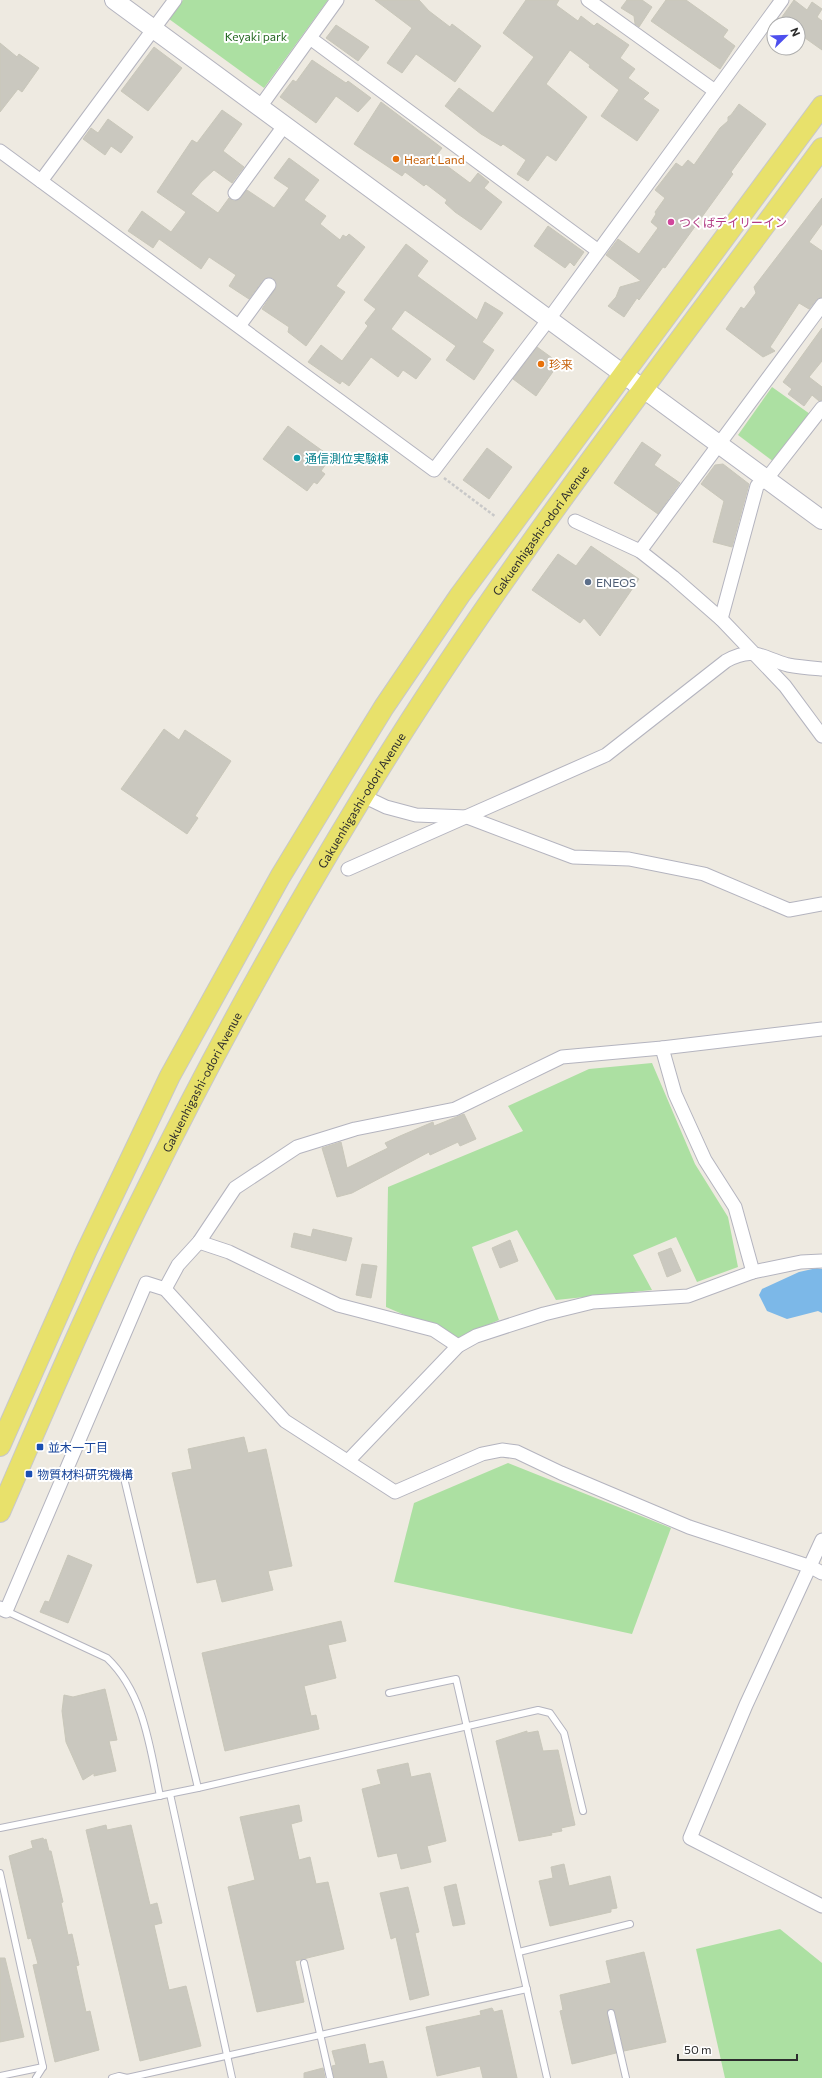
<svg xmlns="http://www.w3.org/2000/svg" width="822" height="2078" viewBox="0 0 822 2078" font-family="Commissioner,'Noto Sans JP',sans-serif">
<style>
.green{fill:#ace0a2}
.water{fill:#7cb8e8}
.building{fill:#cac8bf;stroke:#c9c7ba}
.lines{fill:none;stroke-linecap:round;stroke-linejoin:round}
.lane-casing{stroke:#b4b4bf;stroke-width:8}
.street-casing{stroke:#b4b4bf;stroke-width:15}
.secondary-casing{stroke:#b4b4bf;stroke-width:20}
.primary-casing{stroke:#c8c8c8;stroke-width:22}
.path{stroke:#c8c8c8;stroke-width:2.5;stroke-dasharray:3 2;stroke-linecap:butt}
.lane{stroke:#fff;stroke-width:6}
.street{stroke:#fff;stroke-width:13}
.secondary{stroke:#fff;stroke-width:18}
.primary{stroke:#e8e16b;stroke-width:20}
.food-dot{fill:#e8710a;stroke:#fff;stroke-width:1.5}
.hotel-dot{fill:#d1479c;stroke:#fff;stroke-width:1.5}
.culture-dot{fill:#0f9aa8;stroke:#fff;stroke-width:1.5}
.service-dot{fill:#5c6f8a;stroke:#fff;stroke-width:1.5}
.transit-dot{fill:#1a4fb4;stroke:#fff;stroke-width:1.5}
.labels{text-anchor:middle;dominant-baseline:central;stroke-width:4;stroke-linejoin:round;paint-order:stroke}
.park-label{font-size:12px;fill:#236720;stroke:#fff}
.food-label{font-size:12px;fill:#c56008;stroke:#fff;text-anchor:start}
.hotel-label{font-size:12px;fill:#b23c85;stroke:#fff;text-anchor:start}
.culture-label{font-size:12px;fill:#0d838f;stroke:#fff;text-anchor:start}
.street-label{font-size:12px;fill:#2d2d2d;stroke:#fff}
.service-label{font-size:12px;fill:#4e5e75;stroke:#fff;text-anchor:start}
.transit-label{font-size:12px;fill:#164399;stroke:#fff;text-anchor:start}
</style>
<rect width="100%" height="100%" fill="#eeeae1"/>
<g class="green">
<polygon points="183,0 328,0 264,88 169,19"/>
<polygon points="772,387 810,414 774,462 738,435"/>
<polygon points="652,1063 695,1164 728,1217 738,1267 697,1282 676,1237 633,1255 652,1290 556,1300 517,1230 472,1247 499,1320 458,1338 386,1307 388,1187 523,1131 508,1106 589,1069"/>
<polygon points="508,1463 671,1528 632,1634 394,1582 414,1503"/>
<polygon points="780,1929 822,1963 822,2078 725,2078 696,1949"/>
</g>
<polygon class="water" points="817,1268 822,1269 822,1313 818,1311 787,1319 767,1311 759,1295 762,1289 799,1272"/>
<g class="building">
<polygon points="375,0 419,0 429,11 450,27 452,24 481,46 455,82 416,54 402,73 387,63 412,28"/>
<polygon points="526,0 559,0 556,5 578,21 581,16 594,26 597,23 629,45 620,58 635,69 628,78 649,93 643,99 659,110 637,141 601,116 619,90 589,67 590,65 570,50 546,84 587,117 556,161 547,155 528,181 517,174 526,160 503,144 501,146 481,134 445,106 459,88 493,113 534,57 503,33"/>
<polygon points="627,0 642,0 652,7 639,27 635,24 634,16 621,8"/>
<polygon points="666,0 686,0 728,30 723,37 735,46 720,69 651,21"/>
<polygon points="794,0 807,10 812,2 822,9 817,17 822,21 822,50 798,33 798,24 777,24"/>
<polygon points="336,25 369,47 358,61 326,38"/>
<polygon points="0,43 17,57 19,54 39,68 22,92 18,89 0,112"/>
<polygon points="154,47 182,68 148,111 121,91"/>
<polygon points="312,60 346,83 348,81 371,98 358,112 336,96 316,123 280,97 293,80 296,82"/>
<polygon points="381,102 442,148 435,157 470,183 478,173 489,182 484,188 502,202 481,230 455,212 445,203 447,200 426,184 424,186 405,172 402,176 354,144"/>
<polygon points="739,104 766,124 731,172 733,174 665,268 663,267 639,300 637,298 624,317 608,306 616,297 620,287 641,281 606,255 618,239 639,254 658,228 651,222 656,214 655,212 665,198 655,190 676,163 682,167 688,160 694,165 720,128 728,121 728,117 731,115"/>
<polygon points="222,110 242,124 223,151 244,167 232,183 214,170 201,182 191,194 218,213 229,198 234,201 238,200 247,190 274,208 289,188 274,178 289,158 319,180 304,200 326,216 320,224 340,240 343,235 346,237 349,234 365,247 336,286 345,292 306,346 288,332 289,327 262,309 277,286 273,278 266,278 263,280 249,299 229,286 236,275 209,257 201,269 159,239 153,248 128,231 142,211 171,232 186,212 157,192 192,140 197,143"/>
<polygon points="108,119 133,137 121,153 111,146 105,155 83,139 91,128 98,133"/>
<polygon points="822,198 822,224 809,242 822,251 822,297 816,300 809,309 799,303 770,347 775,351 763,357 726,329 741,307 744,309 756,293 754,287 757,283"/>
<polygon points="548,226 584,252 574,266 570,262 565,268 534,246"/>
<polygon points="406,244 428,261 417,276 477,320 485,302 503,313 482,342 494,350 474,380 446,360 456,346 405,310 391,329 431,359 416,379 403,370 398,377 371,357 349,386 342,381 340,384 308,362 321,345 342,361 368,326 365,323 376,309 364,300"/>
<polygon points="822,328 822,361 809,377 822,387 822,400 819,401 812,395 804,406 788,394 792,389 783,382"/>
<polygon points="537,347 559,363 536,396 513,379"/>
<polygon points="288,426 331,457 321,471 325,474 317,484 314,482 307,491 263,459"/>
<polygon points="642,442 661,455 654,465 680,483 658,514 614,483"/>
<polygon points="487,448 512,467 489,499 463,480"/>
<polygon points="723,464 749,484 732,547 713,542 724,501 701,484 715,465"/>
<polygon points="591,546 639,579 600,636 584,618 580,623 532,590 558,554 576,566"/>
<polygon points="164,729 179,740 185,730 231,761 195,816 198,818 187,834 121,789"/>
<polygon points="464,1114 476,1139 460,1146 458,1142 430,1155 429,1152 352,1193 337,1197 322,1148 341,1142 347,1168 388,1148 385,1143 400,1136 433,1122 434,1126"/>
<polygon points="313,1229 352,1238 346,1261 291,1247 294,1233 311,1237"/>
<polygon points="510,1240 518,1261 500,1268 492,1248"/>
<polygon points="671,1248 681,1271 667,1277 658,1253"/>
<polygon points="362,1264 377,1266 371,1298 356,1295"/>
<polygon points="244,1437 248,1453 266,1449 292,1566 268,1571 273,1590 222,1602 216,1579 197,1583 172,1473 192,1469 188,1449"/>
<polygon points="68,1555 92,1565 68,1623 40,1612 45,1601 49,1602"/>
<polygon points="341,1621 346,1641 328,1645 336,1678 304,1686 311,1716 316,1715 319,1729 225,1751 202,1653"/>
<polygon points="105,1689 117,1740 109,1741 116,1771 94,1776 94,1773 83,1780 66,1742 62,1711 64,1695 73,1697"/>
<polygon points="527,1731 527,1733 538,1731 543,1751 558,1750 575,1825 561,1828 562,1831 551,1833 552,1835 519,1841 496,1741"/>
<polygon points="408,1763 411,1777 430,1773 446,1841 427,1846 431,1862 401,1869 397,1853 378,1857 362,1789 381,1784 377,1770"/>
<polygon points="299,1805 302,1821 291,1824 299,1860 310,1857 316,1884 328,1882 344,1949 295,1961 304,2002 257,2012 228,1887 255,1880 240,1817"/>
<polygon points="106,1825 107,1830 131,1825 150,1905 157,1903 162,1923 154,1925 169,1990 186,1986 201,2046 140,2061 86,1830"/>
<polygon points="43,1838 44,1840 46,1839 49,1851 51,1851 63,1902 61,1903 68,1935 72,1934 79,1965 76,1966 86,2012 90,2011 99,2050 55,2062 33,1965 38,1964 31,1938 28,1939 9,1856 33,1848 31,1841"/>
<polygon points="564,1864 569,1886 610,1876 617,1908 611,1909 611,1912 550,1926 539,1881 553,1878 551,1867"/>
<polygon points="456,1884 465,1924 453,1926 444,1887"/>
<polygon points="408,1887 419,1932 415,1933 429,1995 410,2000 396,1937 391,1939 380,1893"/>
<polygon points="644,1952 666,2042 624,2051 615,2012 610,2009 607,2014 616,2053 572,2064 560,2011 563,2010 560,1995 611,1983 606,1961"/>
<polygon points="0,1958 5,1958 24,2037 0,2042"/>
<polygon points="492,2008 494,2012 502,2010 517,2078 483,2078 480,2066 437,2076 426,2027 481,2015 480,2011"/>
<polygon points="365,2044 369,2064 383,2061 387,2078 334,2078 332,2066 336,2065 332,2051"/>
<polygon points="323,2068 325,2078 304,2078 304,2073"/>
</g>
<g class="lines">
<defs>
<g id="lane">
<polyline points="124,1478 198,1788"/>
<path d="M6,1611L107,1658C144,1693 150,1748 160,1796"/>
<polyline points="389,1693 456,1679 547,2078"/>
<polyline points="170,1794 232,2078"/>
<polyline points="0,1828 198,1788 538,1710 550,1713 564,1733 583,1811"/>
<polyline points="0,1873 43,2067 36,2078"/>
<polyline points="519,1952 630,1924"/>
<polyline points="304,1963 330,2078"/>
<polyline points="611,2013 626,2078"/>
<polyline points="0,2076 43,2067"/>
<polyline points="112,2078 119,2076 127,2078 527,1989"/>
</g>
<g id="street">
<polyline points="588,0 715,91"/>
<polyline points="310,38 597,250"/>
<polyline points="260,107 337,0"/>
<polyline points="0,151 434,470 549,319 782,0"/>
<polyline points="41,181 175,0"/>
<polyline points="235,193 284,126"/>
<polyline points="239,326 269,285"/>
<polyline points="575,521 640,551 673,577 721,619 785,686 822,736"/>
<polyline points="640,551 822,305"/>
<polyline points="721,619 757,486 772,472 822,408"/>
<polyline points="363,796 386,807 416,815 467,817 573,857 629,859 704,874 789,910 822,904"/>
<path d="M348,869L606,755L726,661C754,646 760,657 788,665C799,667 811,668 822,669"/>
<polyline points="662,1048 675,1094 705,1160 735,1207 753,1272"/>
<polyline points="199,1242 229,1252 338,1305 434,1330 458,1346"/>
<polyline points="165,1289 178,1265 199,1242 235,1188 297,1147 355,1129 455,1109 562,1057 662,1048 822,1029"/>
<polyline points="348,1461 458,1346 476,1336 544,1314 593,1302 688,1296 753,1272 801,1262 822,1261"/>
<polyline points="822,1540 746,1705 690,1838 822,1906"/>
<polyline points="0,1608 6,1611 146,1283 165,1289 285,1421 395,1492 482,1454 502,1450 517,1452 561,1473 689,1527 811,1567 822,1573"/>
</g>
<polyline id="secondary" points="114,0 822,520"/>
<g id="primary">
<polyline points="0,1446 86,1252 170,1076 280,877 339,780 384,707 460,595 822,106"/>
<path id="s1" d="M0,1512C47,1404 93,1295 146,1190C212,1056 285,924 363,796C500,570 666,361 822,148"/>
</g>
</defs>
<use href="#lane" class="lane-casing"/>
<use href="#street" class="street-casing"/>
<use href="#secondary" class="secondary-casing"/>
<use href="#primary" class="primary-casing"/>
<polyline class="path" points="444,478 496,517"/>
<use href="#lane" class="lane"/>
<use href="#street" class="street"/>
<use href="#secondary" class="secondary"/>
<use href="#primary" class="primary"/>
</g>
<g class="food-dot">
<circle cx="396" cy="159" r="4"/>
<circle cx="541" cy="364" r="4"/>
</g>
<circle class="hotel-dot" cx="671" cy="222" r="4"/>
<circle class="culture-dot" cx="297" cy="458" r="4"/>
<circle class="service-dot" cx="588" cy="582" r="4"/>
<g class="transit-dot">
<rect x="36" y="1443" width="8" height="8" rx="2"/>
<rect x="25" y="1470" width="8" height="8" rx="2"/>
</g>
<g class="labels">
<g class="park-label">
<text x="256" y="36">Keyaki park</text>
</g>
<g class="food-label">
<text x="404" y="159">Heart Land</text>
<text x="549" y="364">珍来</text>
</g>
<g class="hotel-label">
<text x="679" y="222">つくばデイリーイン</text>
</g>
<g class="culture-label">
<text x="305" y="458">通信測位実験棟</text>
</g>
<g class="street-label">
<text stroke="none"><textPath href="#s1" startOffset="1123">Gakuenhigashi-odori Avenue</textPath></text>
<text stroke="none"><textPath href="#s1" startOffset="799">Gakuenhigashi-odori Avenue</textPath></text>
<text stroke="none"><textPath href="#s1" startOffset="475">Gakuenhigashi-odori Avenue</textPath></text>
</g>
<g class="service-label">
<text x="596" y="582">ENEOS</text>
</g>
<g class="transit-label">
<text x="48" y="1447">並木一丁目</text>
<text x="37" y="1474">物質材料研究機構</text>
</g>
</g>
<g transform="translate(786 36) rotate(67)"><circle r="19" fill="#ffffff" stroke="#ababab"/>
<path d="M0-3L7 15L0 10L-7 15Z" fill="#4d4fee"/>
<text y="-6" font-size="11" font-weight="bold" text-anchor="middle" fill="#2d2d2d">N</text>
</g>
<path d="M678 2054v6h119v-6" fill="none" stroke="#2d2d2d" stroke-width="2"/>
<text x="684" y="2054" font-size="12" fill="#2d2d2d" stroke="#ffffff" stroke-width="3" paint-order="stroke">50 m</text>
</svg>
